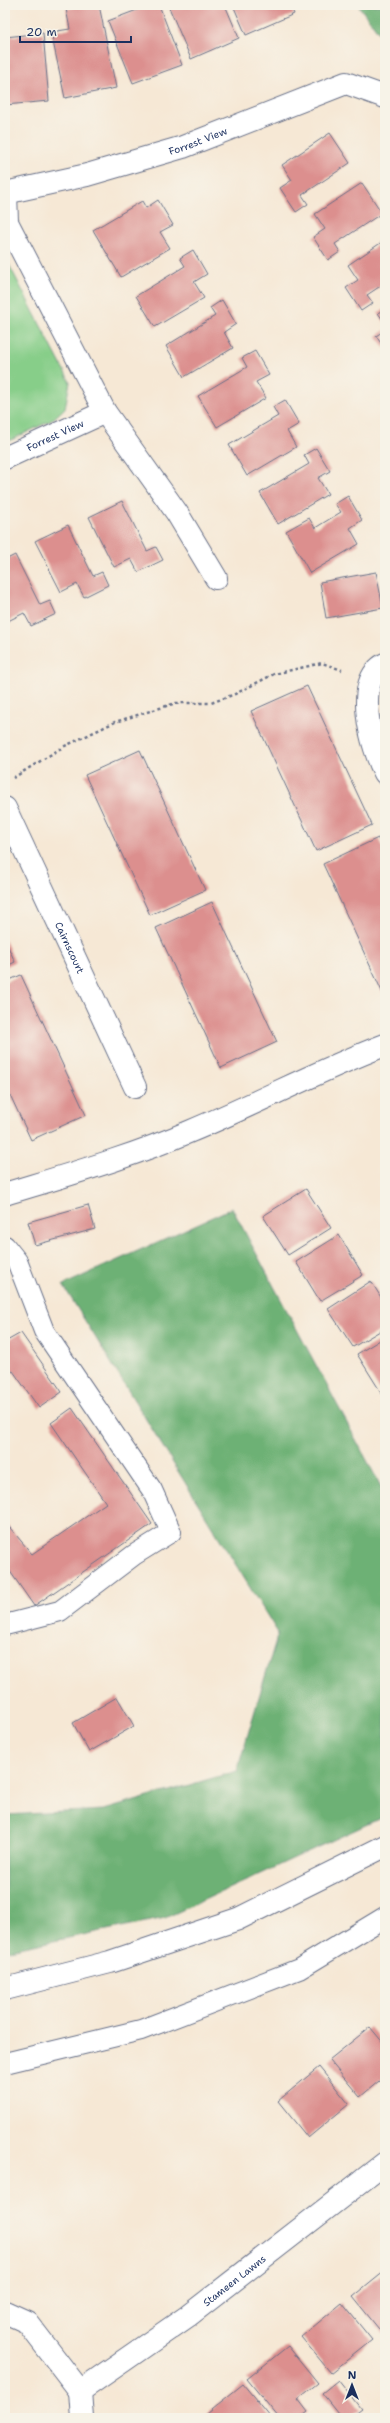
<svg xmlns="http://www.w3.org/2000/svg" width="390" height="2423" viewBox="0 0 390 2423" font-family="'Shantell Sans',sans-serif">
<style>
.green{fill:#87ce89;stroke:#517e74}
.forest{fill:#6db175;stroke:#44706a}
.building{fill:#dc8f8e}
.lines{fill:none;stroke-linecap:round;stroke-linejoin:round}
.lane-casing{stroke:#687088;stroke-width:22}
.street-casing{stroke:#687088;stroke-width:24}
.path{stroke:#687088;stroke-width:2.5;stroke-dasharray:3 3;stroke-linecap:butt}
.lane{stroke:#fff;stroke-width:20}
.street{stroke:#fff;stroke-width:22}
.labels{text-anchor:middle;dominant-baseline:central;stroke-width:3;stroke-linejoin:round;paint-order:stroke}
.street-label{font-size:10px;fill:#1b2f5e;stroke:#f7f3e8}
</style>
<rect width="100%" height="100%" fill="#f7f3e8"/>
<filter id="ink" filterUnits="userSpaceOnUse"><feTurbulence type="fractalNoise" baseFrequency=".025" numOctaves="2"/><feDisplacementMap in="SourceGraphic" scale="8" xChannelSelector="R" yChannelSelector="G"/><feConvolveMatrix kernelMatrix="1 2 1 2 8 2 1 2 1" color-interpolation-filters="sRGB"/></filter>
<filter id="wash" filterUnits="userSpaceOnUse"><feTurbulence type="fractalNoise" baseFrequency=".012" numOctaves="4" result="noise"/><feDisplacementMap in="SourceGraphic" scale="16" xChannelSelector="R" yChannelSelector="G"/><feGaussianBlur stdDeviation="0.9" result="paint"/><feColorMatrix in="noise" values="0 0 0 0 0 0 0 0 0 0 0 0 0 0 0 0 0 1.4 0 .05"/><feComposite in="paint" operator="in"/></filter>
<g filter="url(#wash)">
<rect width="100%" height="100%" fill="#f6e8d5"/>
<polygon class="green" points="5,257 70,382 65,408 52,420 5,443"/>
<g class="forest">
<polygon points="358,5 385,5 385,41"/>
<polygon points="232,1208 385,1494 385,1816 165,1918 5,1951 5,1815 104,1810 237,1771 278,1633 63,1285"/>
</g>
<g id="blocks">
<g class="building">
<polygon points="86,5 99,5 116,88 65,98 51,32 70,29 66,9"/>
<polygon points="150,5 159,5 182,65 133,83 108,21"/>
<polygon points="168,5 225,5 239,38 191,59"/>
<polygon points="233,5 290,5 294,14 246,35"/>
<polygon points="43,33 49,101 5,105 5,37"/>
<polygon points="330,133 350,163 302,195 308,204 296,212 280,188 292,180 282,165"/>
<polygon points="362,183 382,213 335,244 340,252 328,260 313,237 325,229 315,214"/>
<polygon points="158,200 173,225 160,232 170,248 121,277 93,230 142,201 146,208"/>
<polygon points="385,240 385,283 367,295 373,303 361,311 346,288 358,280 348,265"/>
<polygon points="193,250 207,274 194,282 204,298 155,327 136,296 185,266 180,258"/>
<polygon points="222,300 236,324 224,332 233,348 184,377 166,346 215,316 210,308"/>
<polygon points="385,308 385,323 378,313"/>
<polygon points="385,330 385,349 376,336"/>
<polygon points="255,351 269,375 256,382 266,398 217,427 198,396 247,367 242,358"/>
<polygon points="285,400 299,424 287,431 296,447 247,476 229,445 278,416 273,407"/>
<polygon points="316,448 330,471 318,478 328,494 278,524 260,493 309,464 304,455"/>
<polygon points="348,496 362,520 350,528 359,544 310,573 286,531 309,518 315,528 341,512 335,504"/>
<polygon points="122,501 147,551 156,547 163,560 138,572 131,559 114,567 89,517"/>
<polygon points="68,525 93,576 102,572 108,585 84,597 77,584 61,592 35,541"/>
<polygon points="15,555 40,605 50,601 56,614 31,626 24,613 8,621 5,616 5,560"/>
<polygon points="376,572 383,608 326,618 320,582"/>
<polygon points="307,686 372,825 316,851 251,711"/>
<polygon points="140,750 205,890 150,915 85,775"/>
<polygon points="378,838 385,853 385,998 323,864"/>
<polygon points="212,902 277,1042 221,1068 156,928"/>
<polygon points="5,940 15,962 5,967"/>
<polygon points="21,975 86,1115 31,1140 5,1084 5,982"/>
<polygon points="306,1189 331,1228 288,1255 263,1216"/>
<polygon points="88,1205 95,1229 35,1245 28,1222"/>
<polygon points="339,1235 363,1275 320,1301 296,1262"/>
<polygon points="371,1281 385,1304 385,1328 353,1347 328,1309"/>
<polygon points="21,1333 62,1392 39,1408 13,1371 5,1375 5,1342"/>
<polygon points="385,1337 385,1391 382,1394 357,1354"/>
<polygon points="72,1408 152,1524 34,1606 9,1570 5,1573 5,1522 32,1554 106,1503 51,1423"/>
<polygon points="117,1697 134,1726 89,1752 73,1723"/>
<polygon points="370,2027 385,2045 385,2076 360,2097 329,2060"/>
<polygon points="319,2067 349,2104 308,2138 278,2101"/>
<polygon points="385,2271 385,2332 383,2334 353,2297"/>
<polygon points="342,2303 372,2340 331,2373 301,2337"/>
<polygon points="288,2346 318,2383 298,2399 308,2412 300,2418 279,2418 247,2379"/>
<polygon points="338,2380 361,2409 349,2418 342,2418 322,2393"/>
<polygon points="243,2384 271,2418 201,2418"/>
</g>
</g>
</g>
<g filter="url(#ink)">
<use href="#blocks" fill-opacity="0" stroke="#687088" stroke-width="1"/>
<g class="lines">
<defs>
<g id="lane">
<polyline points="5,1246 17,1261 44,1331 152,1490 171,1532 134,1555 60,1611 5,1625"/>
<polyline points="5,2063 141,2030 299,1969 385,1917"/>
</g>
<g id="street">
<path id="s1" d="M5,193L87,175L183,147L346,83L385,97"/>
<polyline points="6,193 7,222 105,412 177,513 216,578"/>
<path id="s2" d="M5,458L105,412"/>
<path d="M385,664C352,681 372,749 385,773"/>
<path id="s3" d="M5,808L135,1087"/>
<path d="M5,1194C67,1175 131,1157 191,1131C256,1104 319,1070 385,1045"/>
<polyline points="5,1989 110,1962 238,1919 385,1846"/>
<polyline points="5,2312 27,2322 80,2391"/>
<path id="s4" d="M80,2391L188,2316L385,2163"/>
<polyline points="80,2391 82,2418"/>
</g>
</defs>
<use href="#lane" class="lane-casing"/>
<use href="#street" class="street-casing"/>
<polyline class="path" points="13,778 63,747 115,722 176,703 211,703 235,694 274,674 322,663 342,670"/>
<use href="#lane" class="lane"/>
<use href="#street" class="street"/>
</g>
</g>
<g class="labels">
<g class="street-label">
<text stroke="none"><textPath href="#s1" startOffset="200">Forrest View</textPath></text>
<text stroke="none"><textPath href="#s2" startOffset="55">Forrest View</textPath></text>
<text stroke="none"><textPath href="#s3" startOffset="154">Cairnscourt</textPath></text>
<text stroke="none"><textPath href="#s4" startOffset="190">Stameen Lawns</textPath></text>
</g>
</g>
<rect width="390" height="2423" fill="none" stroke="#f7f3e8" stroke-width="20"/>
<g transform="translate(352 2385)" stroke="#f7f3e8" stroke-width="3" paint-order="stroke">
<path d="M0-3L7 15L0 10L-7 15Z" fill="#1b2f5e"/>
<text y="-6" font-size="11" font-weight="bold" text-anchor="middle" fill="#1b2f5e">N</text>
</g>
<path d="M20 36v6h111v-6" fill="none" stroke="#1b2f5e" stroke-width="2"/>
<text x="26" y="36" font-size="12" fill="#1b2f5e" stroke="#f7f3e8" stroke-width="3" paint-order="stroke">20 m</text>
</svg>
